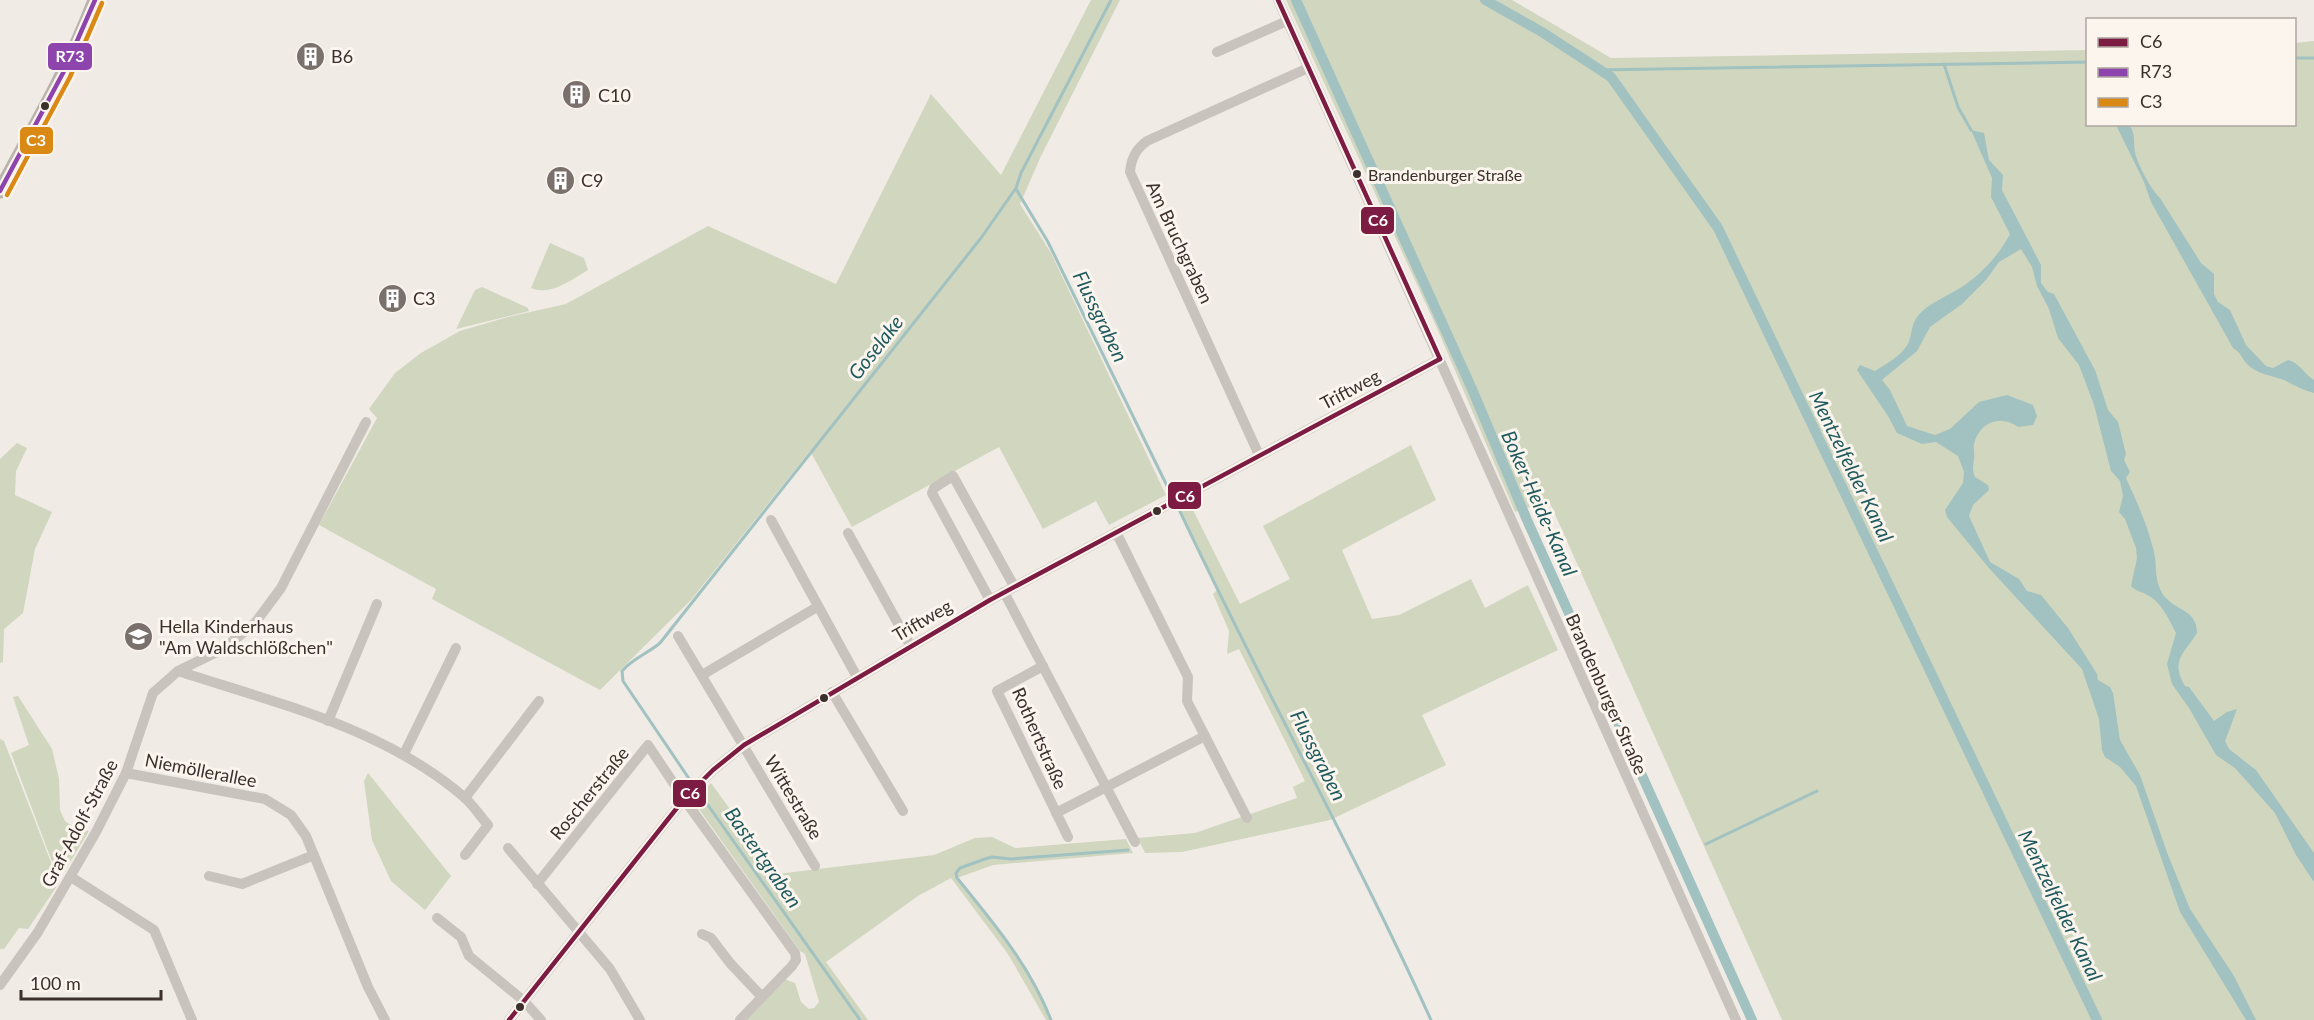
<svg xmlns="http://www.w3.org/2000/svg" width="2314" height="1020" viewBox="0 0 2314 1020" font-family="Lato,sans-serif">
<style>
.green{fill:#d1d6bf}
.water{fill:#a1c2c1}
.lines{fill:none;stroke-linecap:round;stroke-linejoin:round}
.stream{stroke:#a1c2c1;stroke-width:3}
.canal{stroke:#a1c2c1;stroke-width:10}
.minor{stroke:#c9c3be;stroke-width:10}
.secondary{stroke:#bab3ae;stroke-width:15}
.bus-1-casing{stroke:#fbf5ee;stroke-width:9}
.bus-2-casing{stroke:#fbf5ee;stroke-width:9}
.bus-3-casing{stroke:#fbf5ee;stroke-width:9}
.bus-1{stroke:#7d1c42;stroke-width:4.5}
.bus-2{stroke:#8e44ad;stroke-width:4.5}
.bus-3{stroke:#da8915;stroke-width:4.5}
.bus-dot{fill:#3b302b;stroke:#fbf5ee;stroke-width:2}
.labels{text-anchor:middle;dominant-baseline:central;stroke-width:6;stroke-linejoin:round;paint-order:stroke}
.bus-label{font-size:16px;fill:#3b302b;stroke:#fbf5ee;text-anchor:start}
.poi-label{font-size:18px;fill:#3b302b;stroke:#fbf5ee;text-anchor:start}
.street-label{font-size:18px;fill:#3b302b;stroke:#fbf5ee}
.water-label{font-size:20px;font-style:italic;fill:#1f5a5e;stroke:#fbf5ee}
.line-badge{stroke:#fbf5ee;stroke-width:2}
.badge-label{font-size:16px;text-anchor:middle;font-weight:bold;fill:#fff}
</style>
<rect width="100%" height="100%" fill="#f0ebe5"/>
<g class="green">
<polygon points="1091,0 1120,0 1041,156 1020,204 1051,253 1166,495 1109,525 1096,501 1043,529 999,447 852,527 810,451 691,600 600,690 432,599 436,589 319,525 377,418 369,409 395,373 421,353 460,331 508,317 566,304 708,226 836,284 931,94 1001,175"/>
<polygon points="1286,0 1512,0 1611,58 2087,50 2088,124 2294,124 2295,43 2314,41 2314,1020 1782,1020 1549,501 1515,512 1437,328"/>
<path d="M550,243L584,258L588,270C571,280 551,296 531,288Z"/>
<polygon points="482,287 528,308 529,311 456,329 475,290"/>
<polygon points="17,443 27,448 16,471 15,495 52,512 35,549 23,613 4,629 3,662 0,663 0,459"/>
<polygon points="1411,445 1436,500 1342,550 1372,619 1399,615 1471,579 1485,608 1528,585 1558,650 1422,715 1446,765 1330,820 1182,852 1145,853 1138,838 1195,833 1297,798 1293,787 1305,781 1239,649 1227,654 1229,631 1213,594 1217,590 1177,505 1188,500 1240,604 1290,579 1263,526"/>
<polygon points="18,696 52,749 59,779 60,810 65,821 75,828 89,831 64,872 56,872 11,753 29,745 13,697"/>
<polygon points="0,739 4,741 59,883 28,929 19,928 4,949 0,949"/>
<polygon points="368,773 451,876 425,910 391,881 372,840 364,781"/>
<path d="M711,783L777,874L934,855L975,838L992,837L1015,848L1126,839L1133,853L993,865L957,878C993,922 1030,966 1051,1020H1046L1008,954L951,878L918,896L826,962L868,1020H745L784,979L795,983L801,1002L809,1009L814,1008L819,1002L805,954L800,951L694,802Z"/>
</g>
<g class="water">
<path d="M2116,125H2130C2136,138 2133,141 2135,152C2138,166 2151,189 2160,198L2201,263L2214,274V294L2218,302L2230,310L2246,345L2266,366L2273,368L2288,360C2299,362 2304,374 2314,380V393C2302,390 2294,385 2284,380C2273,376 2257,374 2248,365C2242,360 2242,353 2233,348L2151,202L2144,182Z"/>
<path d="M1971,130L1984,133L1989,160L2003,175L2002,190L2041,265V283L2048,292L2054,294L2095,370L2108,410L2118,422L2126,454L2124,460L2130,472L2126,478C2136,500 2147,524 2153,548C2158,565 2153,576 2162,593C2173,611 2197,608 2197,633C2184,654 2170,660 2185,686L2189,687L2214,721L2227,712L2237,709L2225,741L2229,749L2256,770L2314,853V882L2296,855L2275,813L2235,768L2216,755L2189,708L2172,684L2167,664L2176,633C2170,621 2161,602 2149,596C2142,591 2138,593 2131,586L2137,558L2136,548L2125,519L2119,512L2123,496L2120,481L2111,471L2094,405L2079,365L2058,338L2049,309L2037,286L2032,267L2021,249L1999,262L1986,280L1962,304L1930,327L1917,351L1882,380L1890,390L1907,426L1935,435L1950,429L1979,402L2007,395L2033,405L2037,416L2033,425L2018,427C2001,414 1979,422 1974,444C1973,449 1975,454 1974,459C1973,467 1972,469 1975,477L1988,485L1989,490L1973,505L1969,516L1990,562L2019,579L2027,591L2041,595L2068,628L2097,674L2098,680L2110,687L2113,693L2120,740L2140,775L2168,855L2190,909L2234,976L2256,1020H2246L2180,912L2136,786L2120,767L2105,757L2102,750L2099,719L2082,669L1988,567L1947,517L1945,510L1963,483L1964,472L1958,456L1936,442L1922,444L1897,433L1888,416L1857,370L1860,365L1875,371C1886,364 1901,356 1908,344C1912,336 1911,325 1917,317C1926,305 1943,298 1955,291C1978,278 1998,257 2010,234L1991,197L1992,178Z"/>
</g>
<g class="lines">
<g class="stream">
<polyline points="2294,58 2314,58"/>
<polyline points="1944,64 1958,107 1971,130"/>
<polyline points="1597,70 2088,62"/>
<polyline points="1016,189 1048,242 1170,492"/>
<path d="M1177,505C1258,679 1352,846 1431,1020"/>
<path d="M694,786L623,681L622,671C633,658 647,654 660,643L981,238L1016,188L1021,173L1111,0"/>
<polyline points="698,791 860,1020"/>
<polyline points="1706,844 1817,791"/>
<path d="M1051,1020C1030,966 993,922 957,878L956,873L960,868L985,859L992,857L1011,859L1128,850"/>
</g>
<g class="canal">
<polyline points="1296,0 1472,389 1527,520 1752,1020"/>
<polyline points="1485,0 1542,32 1611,77 1718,228 2097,1020"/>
</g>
<g class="minor">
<path d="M1278,0C1430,340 1583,680 1736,1020"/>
<polyline points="1217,52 1287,21"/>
<path d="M1259,455L1130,172C1131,158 1136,149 1147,141L1308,68"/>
<polyline points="771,520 857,677"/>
<polyline points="1116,532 1188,677 1187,701 1247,818"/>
<polyline points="848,533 910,645"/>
<polyline points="1004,592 1135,842"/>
<polyline points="990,600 932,493 934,488 953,476 1014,586"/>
<polyline points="678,636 815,866"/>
<polyline points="1043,666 997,691 1068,837"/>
<path d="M178,671C276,703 384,728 464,797C473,805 480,816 488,825L465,855"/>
<polyline points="702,675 817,607"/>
<polyline points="832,692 903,811"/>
<polyline points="328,721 377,604"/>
<polyline points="404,754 456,648"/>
<polyline points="126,773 265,799 291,815 306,836 368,987 385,1020"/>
<polyline points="465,798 539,701"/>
<polyline points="1056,813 1205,736"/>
<polyline points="508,848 610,969 640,1020"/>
<polyline points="209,876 242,884 314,855"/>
<polyline points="71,877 154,930 192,1020"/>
<polyline points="537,884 648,745 684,799 795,953 796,960 792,966 740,1020"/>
<polyline points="437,918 461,937 469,956 524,1001 541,1020"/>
<polyline points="702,934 711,938 730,963 762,997"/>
<polyline points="0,985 38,932 96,832 126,773 153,693 178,671 223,649 255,623 281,588 366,422"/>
<polyline points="509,1020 684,799 713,770 744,745 990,600 1440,359"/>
</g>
<path class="secondary" d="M0,191C34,128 70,67 95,0"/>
<defs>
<g id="bus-1">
<polyline points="1278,0 1440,359"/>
<polyline points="509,1020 684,799 713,770 744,745 990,600 1440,359"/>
</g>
<polyline id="bus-2" points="0,191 63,73 95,0"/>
<polyline id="bus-3" points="7,195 70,77 102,3"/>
</defs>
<use href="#bus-1" class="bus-1-casing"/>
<use href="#bus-2" class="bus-2-casing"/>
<use href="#bus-3" class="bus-3-casing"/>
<use href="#bus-1" class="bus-1"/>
<use href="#bus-2" class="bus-2"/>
<use href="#bus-3" class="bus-3"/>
</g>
<defs>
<symbol id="building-disc" viewBox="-11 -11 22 22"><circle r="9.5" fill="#7a716c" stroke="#fbf5ee"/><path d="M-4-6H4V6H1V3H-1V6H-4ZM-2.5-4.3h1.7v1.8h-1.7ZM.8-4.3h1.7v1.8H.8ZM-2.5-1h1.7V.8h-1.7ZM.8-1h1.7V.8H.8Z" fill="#fff"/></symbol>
<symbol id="school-disc" viewBox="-11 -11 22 22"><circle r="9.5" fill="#7a716c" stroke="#fbf5ee"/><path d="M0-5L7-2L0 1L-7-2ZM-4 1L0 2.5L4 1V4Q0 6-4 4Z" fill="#fff"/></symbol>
</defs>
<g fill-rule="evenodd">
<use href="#building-disc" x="294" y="40" width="33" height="33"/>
<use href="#building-disc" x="560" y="78" width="33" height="33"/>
<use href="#building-disc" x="544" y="164" width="33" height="33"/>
<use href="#building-disc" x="376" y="282" width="33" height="33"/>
<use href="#school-disc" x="122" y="620" width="33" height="33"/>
</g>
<g class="bus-dot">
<circle cx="45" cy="106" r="5"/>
<circle cx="1357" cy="174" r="5"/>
<circle cx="1157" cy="511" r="5"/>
<circle cx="824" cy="698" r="5"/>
<circle cx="520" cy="1007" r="5"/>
</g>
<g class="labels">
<g class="bus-label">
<text x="1368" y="174">Brandenburger Straße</text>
</g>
<g class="poi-label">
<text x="331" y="56">B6</text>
<text x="598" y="95">C10</text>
<text x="581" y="180">C9</text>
<text x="413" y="298">C3</text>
<text x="159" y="626">Hella Kinderhaus<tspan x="159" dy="21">"Am Waldschlößchen"</tspan></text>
</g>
<g class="street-label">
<text transform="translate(1180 242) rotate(65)">Am Bruchgraben</text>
<text transform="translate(1350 389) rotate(-28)">Triftweg</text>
<text transform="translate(922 620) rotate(-30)">Triftweg</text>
<text transform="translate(1607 694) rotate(66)">Brandenburger Straße</text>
<text transform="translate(1040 738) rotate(66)">Rothertstraße</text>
<text transform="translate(201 770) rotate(11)">Niemöllerallee</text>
<text transform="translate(589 793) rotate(-51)">Roscherstraße</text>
<text transform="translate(794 797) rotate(59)">Wittestraße</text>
<text transform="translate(79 823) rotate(-62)">Graf-Adolf-Straße</text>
</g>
<g class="water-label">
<text transform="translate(1101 316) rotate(64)">Flussgraben</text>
<text transform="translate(875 347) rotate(-52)">Goselake</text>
<text transform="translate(1852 466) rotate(64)">Mentzelfelder Kanal</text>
<text transform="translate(1540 503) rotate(66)">Boker-Heide-Kanal</text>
<text transform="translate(1319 755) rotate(63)">Flussgraben</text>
<text transform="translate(764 857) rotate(55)">Bastertgraben</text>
<text transform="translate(2061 905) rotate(64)">Mentzelfelder Kanal</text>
</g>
</g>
<g class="line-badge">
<rect x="47" y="42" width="46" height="29" rx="6" fill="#8e44ad"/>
<rect x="19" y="126" width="35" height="29" rx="6" fill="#da8915"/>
<rect x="1360" y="206" width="35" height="29" rx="6" fill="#7d1c42"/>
<rect x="1167" y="481" width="35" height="29" rx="6" fill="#7d1c42"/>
<rect x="672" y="779" width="35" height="29" rx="6" fill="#7d1c42"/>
</g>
<g class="badge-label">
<text x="70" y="62">R73</text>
<text x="36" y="146">C3</text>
<text x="1378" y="226">C6</text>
<text x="1185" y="502">C6</text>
<text x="690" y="799">C6</text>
</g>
<rect x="2086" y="18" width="210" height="108" fill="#fbf5ee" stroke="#aea6a0" stroke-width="1.5"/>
<rect x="2098" y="38" width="30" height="9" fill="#7d1c42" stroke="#aea6a0" stroke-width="1.5"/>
<text x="2140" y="48" font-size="18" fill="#3b302b">C6</text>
<rect x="2098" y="68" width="30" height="9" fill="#8e44ad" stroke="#aea6a0" stroke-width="1.5"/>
<text x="2140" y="78" font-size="18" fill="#3b302b">R73</text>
<rect x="2098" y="98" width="30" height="9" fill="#da8915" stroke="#aea6a0" stroke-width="1.5"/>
<text x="2140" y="108" font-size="18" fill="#3b302b">C3</text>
<path d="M21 990v9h140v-9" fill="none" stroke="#3b302b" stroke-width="3"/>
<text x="30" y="990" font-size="18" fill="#3b302b" stroke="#fbf5ee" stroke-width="4.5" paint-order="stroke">100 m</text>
</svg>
